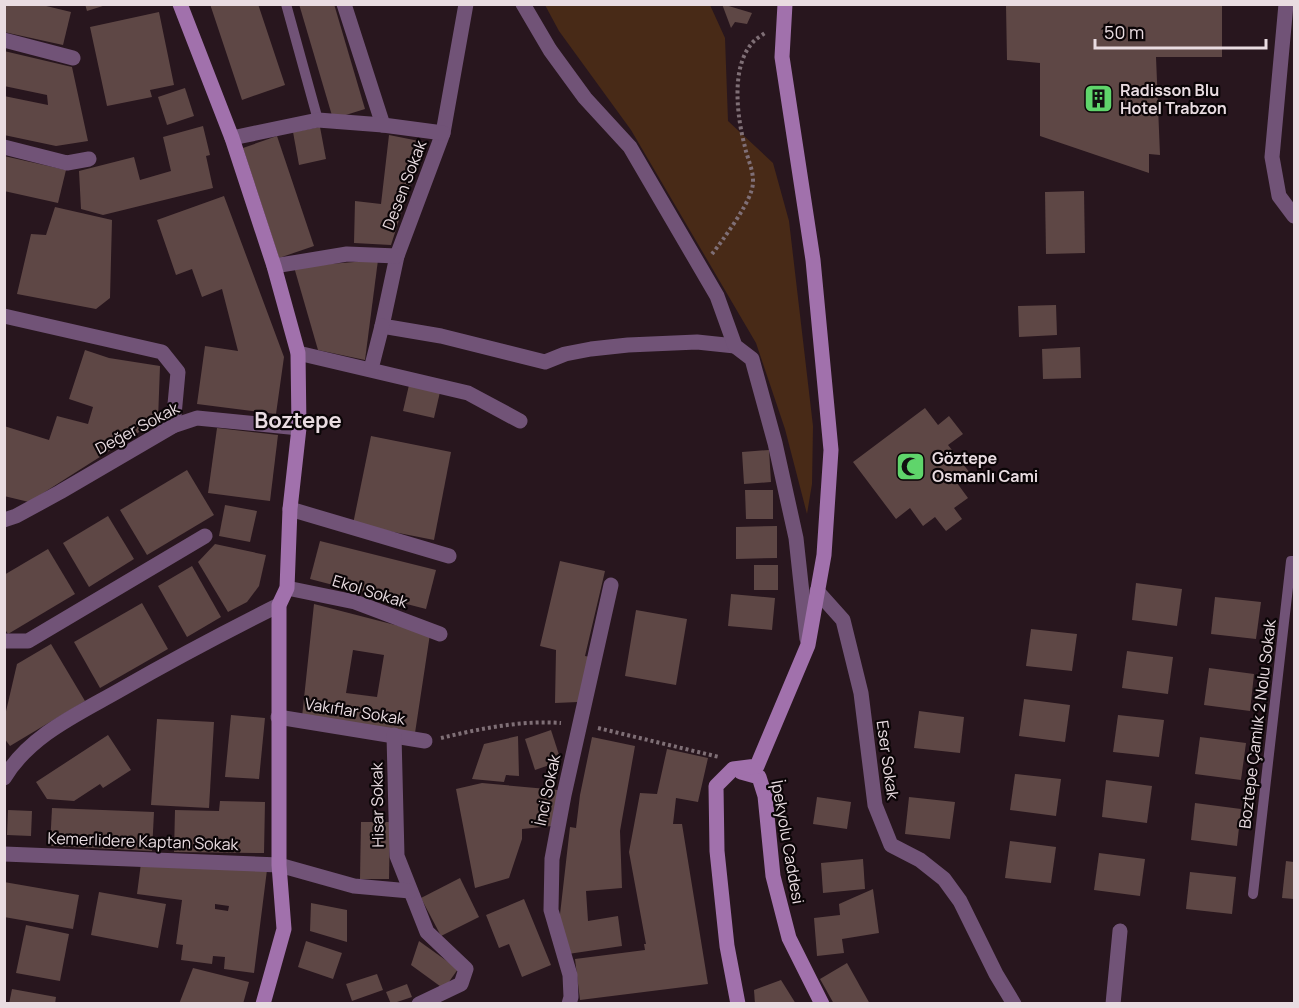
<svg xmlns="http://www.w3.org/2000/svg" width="1299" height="1008" viewBox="0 0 1299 1008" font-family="Manrope,sans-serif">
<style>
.green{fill:#482a17}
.building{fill:#5e4745;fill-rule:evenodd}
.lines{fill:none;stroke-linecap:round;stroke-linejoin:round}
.path{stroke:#7f6f76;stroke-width:4;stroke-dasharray:3 3;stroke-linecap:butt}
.lane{stroke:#715377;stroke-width:10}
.street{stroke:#715377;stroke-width:15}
.secondary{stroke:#a171ac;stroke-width:15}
.labels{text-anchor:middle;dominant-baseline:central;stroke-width:4.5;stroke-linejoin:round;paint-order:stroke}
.poi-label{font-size:16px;font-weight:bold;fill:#e9dce1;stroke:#0b0507;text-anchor:start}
.street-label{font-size:16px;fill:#e9dce1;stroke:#0b0507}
.district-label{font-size:22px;font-weight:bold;fill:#e9dce1;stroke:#0b0507}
</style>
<rect width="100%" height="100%" fill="#28161e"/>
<polygon class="green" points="545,5 710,5 725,38 728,121 773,163 789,221 813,426 812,484 807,514 785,429 756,343 631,130 559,31"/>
<g class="building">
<polygon points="4,4 38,4 71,12 63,45 4,32"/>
<polygon points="85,4 106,4 106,5 87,11"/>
<polygon points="210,4 258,4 285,85 242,100"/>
<polygon points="299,4 334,4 365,109 333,119"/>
<polygon points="722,4 752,13 747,24 735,22 731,28"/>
<polygon points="1222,4 1222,57 1156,57 1160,155 1149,154 1149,173 1040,136 1040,63 1007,60 1006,5"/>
<polygon points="159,12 174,85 150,90 152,97 107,106 90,27"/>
<polygon points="4,51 72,67 88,141 56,146 4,135 4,96 48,105 47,95 4,86"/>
<polygon points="185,88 194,116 167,125 158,97"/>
<polygon points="203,126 210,155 206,156 213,188 103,215 81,209 79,171 134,157 140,180 171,171 163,137"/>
<polygon points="320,127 326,159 299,165 293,132"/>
<polygon points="389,135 424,142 391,245 354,243 355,201 381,204"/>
<polygon points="277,136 314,246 279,258 243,148"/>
<polygon points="4,156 66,170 58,203 4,191"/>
<polygon points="1084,191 1085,253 1046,254 1045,192"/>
<polygon points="224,196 284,357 276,414 197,404 205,346 238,351 222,289 202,297 192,269 176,275 157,220"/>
<polygon points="55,207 112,220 110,298 96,309 17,294 31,234 46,235"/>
<polygon points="378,260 365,360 318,350 294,267"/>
<polygon points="1056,305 1057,335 1019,337 1018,306"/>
<polygon points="1080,347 1081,378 1043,379 1042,349"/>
<polygon points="85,350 109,358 160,366 158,420 29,502 4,496 4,426 49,440 57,416 88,424 93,407 69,399"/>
<polygon points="409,385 440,392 434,418 403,411"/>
<polygon points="925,408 938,425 949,416 963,434 948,445 970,473 957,483 968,498 954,508 962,519 946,531 935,517 923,526 910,508 896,519 853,462"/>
<polygon points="217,428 278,435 270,501 208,493"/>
<polygon points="371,436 451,452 434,540 353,524"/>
<polygon points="769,450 771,482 744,484 742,452"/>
<polygon points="187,470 214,515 147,555 120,510"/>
<polygon points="745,490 773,490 773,519 746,519"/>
<polygon points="225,505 257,511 250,542 219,536"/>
<polygon points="108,516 134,559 89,587 63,543"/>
<polygon points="777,526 777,558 736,559 736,527"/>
<polygon points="320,541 436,570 426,609 310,579"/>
<polygon points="215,544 266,555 259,586 247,602 228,612 198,562"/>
<polygon points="48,549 75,594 8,634 4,628 4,575"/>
<polygon points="560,561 605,571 585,656 590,657 578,702 555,703 556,650 540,646"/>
<rect x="754" y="565" width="24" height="25"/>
<polygon points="192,566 221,617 187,637 158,586"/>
<polygon points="1136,583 1182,589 1177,626 1132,620"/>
<polygon points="731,594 775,598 772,630 728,626"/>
<polygon points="1215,597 1261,602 1256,639 1211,634"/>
<polygon points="142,603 168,649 100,688 74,642"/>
<path d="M314,604L430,634L415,733L302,717ZM353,650L384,655L377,697L346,693Z"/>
<polygon points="636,610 687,619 676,685 625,676"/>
<polygon points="1031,629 1077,634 1072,671 1026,666"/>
<polygon points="51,644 85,701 10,746 4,738 4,720 17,664"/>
<polygon points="1127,651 1173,657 1168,694 1122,688"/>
<polygon points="1209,668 1254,674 1250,711 1204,705"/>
<polygon points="1024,699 1070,705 1065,742 1019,736"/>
<polygon points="919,711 964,717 960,753 914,748"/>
<polygon points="231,715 265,718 259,779 225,777"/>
<polygon points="1118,715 1164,720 1159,757 1113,752"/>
<polygon points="157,719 214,722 209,808 151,805"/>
<polygon points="551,730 561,761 535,770 525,739"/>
<polygon points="108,735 131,770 103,788 100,784 74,801 47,799 36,782"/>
<polygon points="518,736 519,776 506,775 504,782 472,779 484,744"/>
<polygon points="592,737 635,746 620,831 622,888 586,891 588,921 618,916 622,946 568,954 559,923 570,827 576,828 580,795"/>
<polygon points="1200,737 1246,743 1241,780 1195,774"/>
<polygon points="667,749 708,758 698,802 676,798 673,824 682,824 708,984 580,1000 575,959 645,950 644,944 646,944 629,852 640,793 657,794"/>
<polygon points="1015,774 1061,779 1056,816 1010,810"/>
<polygon points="1106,780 1152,786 1147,823 1102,817"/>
<polygon points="482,783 558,790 552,826 522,829 522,839 509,878 475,888 456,789"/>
<polygon points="817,797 851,802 847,829 813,824"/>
<polygon points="909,797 955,802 950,839 905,834"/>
<polygon points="220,801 265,802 264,853 174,852 175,810 219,811"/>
<polygon points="1195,803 1241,809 1237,846 1191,840"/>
<polygon points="52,808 154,812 152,851 50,846"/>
<polygon points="8,810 32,811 31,836 7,835"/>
<polygon points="361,822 390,822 389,879 360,879"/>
<polygon points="1010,841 1056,847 1051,883 1005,878"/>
<polygon points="1099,853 1145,859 1140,896 1094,890"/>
<polygon points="863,859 865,889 823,893 821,863"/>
<polygon points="1286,861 1294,862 1294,899 1282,898"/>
<path d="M141,863L267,870L254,973L224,969L225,957L213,956L212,964L181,960L183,945L176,944L182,900L137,894ZM215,904L229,906L228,911L215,909Z"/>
<polygon points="1190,872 1236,877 1232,914 1186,909"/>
<polygon points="460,878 479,917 441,936 421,898"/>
<polygon points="4,882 79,895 73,929 4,917"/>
<polygon points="873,889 879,933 842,939 844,953 817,956 814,918 840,915 839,904"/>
<polygon points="99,892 166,904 158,948 91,935"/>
<polygon points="524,899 551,965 522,977 509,944 499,948 486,915"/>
<polygon points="311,903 347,910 347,942 310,931"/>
<polygon points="26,925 69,934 60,981 16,973"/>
<polygon points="306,941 342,953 333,979 298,967"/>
<polygon points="419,941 458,969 444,989 411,965"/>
<polygon points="847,963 870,1004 834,1004 820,979"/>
<polygon points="193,968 249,982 243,1004 179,1004"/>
<polygon points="377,974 383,990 352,1001 346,984"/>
<polygon points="781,980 796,1004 755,1004 754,990"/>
<polygon points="407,984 412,997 391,1004 386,992"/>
<polygon points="12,989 56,997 55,1004 9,1004"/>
</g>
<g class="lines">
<g class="path">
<path d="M712,254C723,240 746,208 751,192C757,176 748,162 745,147C737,117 730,65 754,41C757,38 762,35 765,33"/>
<polyline points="598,728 719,757"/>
<path d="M441,738C479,729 521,720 561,723"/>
</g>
<g class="lane">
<polyline points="286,4 318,120"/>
<polyline points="1253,894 1291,561 1294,561"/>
</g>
<g class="street">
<polyline points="344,4 383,125"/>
<polyline points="466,4 443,133 397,256 382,326 441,336 545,362 565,354 591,349 628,345 697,342 735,346"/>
<polyline points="523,4 550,50 585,98 630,147 717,296 735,346 752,359 775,443 796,538 807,639"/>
<polyline points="1286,4 1272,157 1279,196 1294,216"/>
<polyline points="4,40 73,58"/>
<polyline points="232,138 318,120 383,125 443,133"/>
<polyline points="4,147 67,163 89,159"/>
<polyline points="274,266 347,254 397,256"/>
<polyline points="4,316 162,352 178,372 173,426"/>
<polyline points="298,353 468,393 520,421"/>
<polyline points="371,369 382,326"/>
<polyline points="290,509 449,556"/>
<polyline points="4,520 16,516 60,492 173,426 197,418 299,428"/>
<polyline points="287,588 355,602 440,634"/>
<polyline points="817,591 843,620 861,693 875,805 891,845 920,860 944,879 960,901 996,974 1014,1004"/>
<polyline points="4,641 28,641 205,536"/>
<polyline points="278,717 425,741"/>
<polyline points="394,735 397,856 427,932 466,969 461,984 419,1004"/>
<path d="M4,778C30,735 78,714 120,690C172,660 225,632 279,605"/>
<polyline points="4,854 279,865 354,886 410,891"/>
<polyline points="569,1004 571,997 570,975 551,910 552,859 564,795 611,585"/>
<polyline points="1113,1004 1120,931"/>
</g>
<g class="secondary">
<polyline points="180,4 232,138 274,266 298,353 299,428 290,509 287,588 279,605 279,865 284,929 263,1004"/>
<polyline points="741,772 759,777 765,796 773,876 789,938 822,1004"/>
<polyline points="738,1004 727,946 717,851 716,786 733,769 757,766 808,645 824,555 831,450 813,260 782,57 785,4"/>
</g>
</g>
<defs>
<symbol id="building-square" viewBox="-11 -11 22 22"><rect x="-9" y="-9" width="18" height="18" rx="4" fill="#5fd56b" stroke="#0b0507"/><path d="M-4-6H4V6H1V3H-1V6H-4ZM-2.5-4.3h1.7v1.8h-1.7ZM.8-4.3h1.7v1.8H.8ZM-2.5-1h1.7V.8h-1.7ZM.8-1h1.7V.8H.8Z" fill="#111"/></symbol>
<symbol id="mosque-square" viewBox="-11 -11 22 22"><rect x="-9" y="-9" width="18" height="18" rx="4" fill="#5fd56b" stroke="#0b0507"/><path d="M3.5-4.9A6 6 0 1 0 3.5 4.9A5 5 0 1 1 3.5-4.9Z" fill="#111"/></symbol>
</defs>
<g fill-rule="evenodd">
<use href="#building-square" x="1082" y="82" width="33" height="33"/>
<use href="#mosque-square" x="894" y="450" width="33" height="33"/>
</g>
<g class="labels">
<g class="poi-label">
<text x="1120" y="90">Radisson Blu<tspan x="1120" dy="18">Hotel Trabzon</tspan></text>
<text x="932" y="458">Göztepe<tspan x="932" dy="18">Osmanlı Cami</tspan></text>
</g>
<g class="street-label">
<text transform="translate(404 185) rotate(-69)">Desen Sokak</text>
<text transform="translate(137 428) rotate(-28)">Değer Sokak</text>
<text transform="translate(370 591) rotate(17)">Ekol Sokak</text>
<text transform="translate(355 711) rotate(9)">Vakıflar Sokak</text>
<text transform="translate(1257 724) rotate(-83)">Boztepe Çamlık 2 Nolu Sokak</text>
<text transform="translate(888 760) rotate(82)">Eser Sokak</text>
<text transform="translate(547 790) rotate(-78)">İnci Sokak</text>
<text transform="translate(377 805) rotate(-91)">Hisar Sokak</text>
<text transform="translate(143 841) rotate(2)">Kemerlidere Kaptan Sokak</text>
<text transform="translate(788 842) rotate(80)">İpekyolu Caddesi</text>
</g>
<g class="district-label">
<text x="298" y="420">Boztepe</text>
</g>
</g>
<rect width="1299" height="1008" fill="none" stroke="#e9dce1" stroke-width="12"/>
<path d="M1095 39v9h171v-9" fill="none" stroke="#e9dce1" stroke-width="3"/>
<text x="1104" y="39" font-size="18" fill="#e9dce1" stroke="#0b0507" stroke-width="4.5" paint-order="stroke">50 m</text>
</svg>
